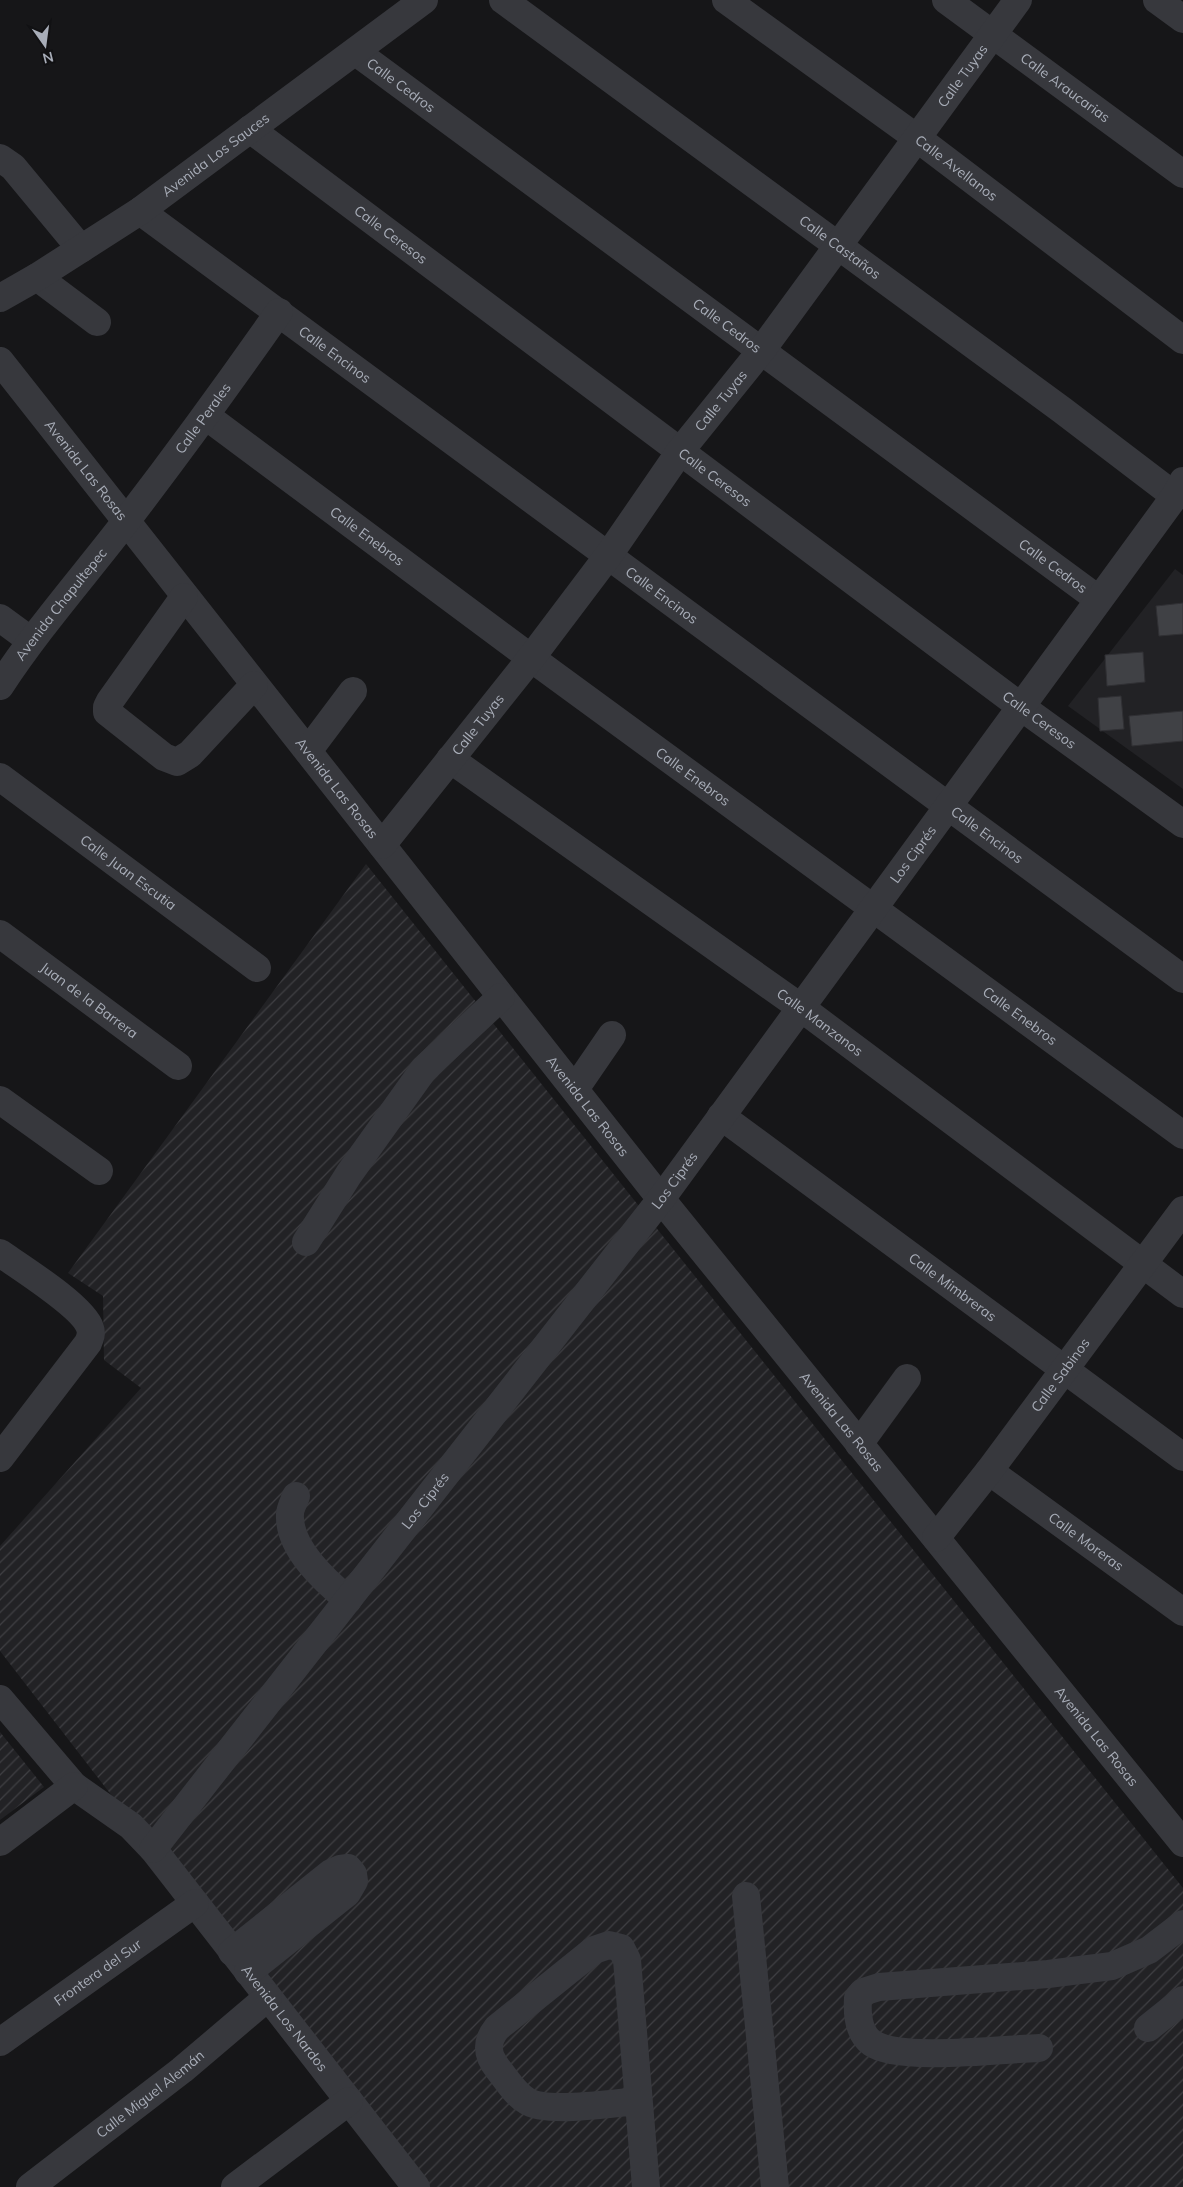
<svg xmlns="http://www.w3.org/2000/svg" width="1183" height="2187" viewBox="0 0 1183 2187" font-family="Mulish,sans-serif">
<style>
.built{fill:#222225}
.industrial{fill:url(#industrial-furrows)}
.building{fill:#404145;stroke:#303034}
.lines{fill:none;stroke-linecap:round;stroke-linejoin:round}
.minor{stroke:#37383d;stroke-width:28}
.labels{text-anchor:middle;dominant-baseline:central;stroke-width:4;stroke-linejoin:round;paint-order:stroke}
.street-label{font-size:14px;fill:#a8adb8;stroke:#111113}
</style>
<defs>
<pattern id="industrial-furrows" width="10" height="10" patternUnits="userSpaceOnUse" patternTransform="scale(1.25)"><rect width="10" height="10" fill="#222225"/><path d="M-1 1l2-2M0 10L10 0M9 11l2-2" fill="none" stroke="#3f3f43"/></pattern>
</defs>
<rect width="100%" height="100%" fill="#161618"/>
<polygon class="built" points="1175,569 1183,575 1183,789 1068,706"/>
<g class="industrial">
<polygon points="366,864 1183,1888 1183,2187 418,2187 248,1972 0,1651 0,1546 141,1388 104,1360 103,1296 68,1273"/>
<polygon points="0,1732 44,1787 0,1820"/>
</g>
<g class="building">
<polygon points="1183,603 1183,634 1159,636 1156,606"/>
<polygon points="1143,652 1145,682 1107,686 1105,655"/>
<polygon points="1121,696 1124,729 1100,731 1098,698"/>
<polygon points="1183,711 1183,741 1132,746 1129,716"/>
</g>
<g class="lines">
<g class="minor">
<path id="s1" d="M503,0L1062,410L1175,496"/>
<path id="s2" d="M726,0L917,138L1183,340"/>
<path id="s3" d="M946,0L1183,174"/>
<polyline points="1157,0 1183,19"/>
<path id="s4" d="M356,52L1098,599"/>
<path id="s5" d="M250,129L1020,706L1183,824"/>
<polyline points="0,158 13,167 81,249"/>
<path id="s6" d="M140,211L1183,979"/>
<polyline points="37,277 97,322"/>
<path id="s7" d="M0,298L37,277L140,211L424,0"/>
<path id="s8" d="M0,361L661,1199L1183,1843"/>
<path id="s9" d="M206,416L531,658L1183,1135"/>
<polyline points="184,597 110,701 107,707 107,712 164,757 177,762 190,754 254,685"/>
<polyline points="0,618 30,640"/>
<path id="s10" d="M0,686C38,628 84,576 127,520C179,452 230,382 279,312"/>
<polyline points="308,751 353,691"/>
<path id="s11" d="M450,759L800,1007L1183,1294"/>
<path id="s12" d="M0,777L257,968"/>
<path id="s13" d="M382,845L531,658L608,556L681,450L761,351L1018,0"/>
<path id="s14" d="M0,934L178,1066"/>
<polyline points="575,1089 612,1035"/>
<polyline points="0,1100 99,1171"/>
<path id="s15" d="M721,1116L1183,1457"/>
<polyline points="306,1242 349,1174 424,1069 501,997"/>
<path d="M0,1253C20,1267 84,1307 90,1328C92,1334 90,1338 88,1343L0,1458"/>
<polyline points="859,1444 907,1378"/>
<path id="s16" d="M989,1471L1183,1612"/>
<path d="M296,1496C294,1501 290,1509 290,1514C288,1548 325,1581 348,1600"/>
<path id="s17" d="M936,1538L989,1471L1183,1210"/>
<path id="s18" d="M0,1699L74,1786L131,1826L153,1849L416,2187"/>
<polyline points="0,1842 74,1786"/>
<path id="s19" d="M153,1849L661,1199L1175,496L1183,481"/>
<polyline points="746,1896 775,2187"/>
<polyline points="232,1952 331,1873 340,1869 348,1868 353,1874 354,1881 347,1893 248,1972"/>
<polyline points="1148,2028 1183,2000"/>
<path id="s20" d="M0,2042L195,1903"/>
<path d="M1039,2048C1004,2049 899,2062 872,2043C858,2033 857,2013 858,1998L863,1992L879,1987L1048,1974L1112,1966L1149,1950L1183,1924"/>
<path d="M638,2101C613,2103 547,2114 527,2101C515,2094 507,2080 498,2069C487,2055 485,2043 497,2028L594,1950L609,1945L621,1948L627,1960L646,2187"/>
<path id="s21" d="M30,2187L182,2070L268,1997"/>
<polyline points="235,2187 349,2101"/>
</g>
</g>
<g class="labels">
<g class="street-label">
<text stroke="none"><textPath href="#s13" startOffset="964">Calle Tuyas</textPath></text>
<text stroke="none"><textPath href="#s4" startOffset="56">Calle Cedros</textPath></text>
<text stroke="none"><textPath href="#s3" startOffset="148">Calle Araucarias</textPath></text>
<text stroke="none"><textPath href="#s7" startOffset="259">Avenida Los Sauces</textPath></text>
<text stroke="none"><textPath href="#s2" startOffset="285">Calle Avellanos</textPath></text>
<text stroke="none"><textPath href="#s5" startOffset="176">Calle Ceresos</textPath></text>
<text stroke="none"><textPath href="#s1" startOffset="418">Calle Castaños</textPath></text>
<text stroke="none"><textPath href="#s4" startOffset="461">Calle Cedros</textPath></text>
<text stroke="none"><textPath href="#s6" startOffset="242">Calle Encinos</textPath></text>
<text stroke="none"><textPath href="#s13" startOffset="559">Calle Tuyas</textPath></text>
<text stroke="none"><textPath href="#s10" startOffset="336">Calle Perales</textPath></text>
<text stroke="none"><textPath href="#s8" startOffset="139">Avenida Las Rosas</textPath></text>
<text stroke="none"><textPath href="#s5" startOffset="581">Calle Ceresos</textPath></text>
<text stroke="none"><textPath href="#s9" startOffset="201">Calle Enebros</textPath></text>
<text stroke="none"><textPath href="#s4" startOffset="866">Calle Cedros</textPath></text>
<text stroke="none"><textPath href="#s6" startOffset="648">Calle Encinos</textPath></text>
<text stroke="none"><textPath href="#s10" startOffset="102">Avenida Chapultepec</textPath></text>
<text stroke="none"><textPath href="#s5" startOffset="986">Calle Ceresos</textPath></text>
<text stroke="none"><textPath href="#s13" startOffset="154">Calle Tuyas</textPath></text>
<text stroke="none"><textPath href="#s9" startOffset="606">Calle Enebros</textPath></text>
<text stroke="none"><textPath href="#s8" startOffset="544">Avenida Las Rosas</textPath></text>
<text stroke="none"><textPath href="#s6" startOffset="1052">Calle Encinos</textPath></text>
<text stroke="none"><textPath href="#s19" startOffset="1252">Los Ciprés</textPath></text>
<text stroke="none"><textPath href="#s12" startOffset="160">Calle Juan Escutia</textPath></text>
<text stroke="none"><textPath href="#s14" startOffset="111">Juan de la Barrera</textPath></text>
<text stroke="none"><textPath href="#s9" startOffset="1011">Calle Enebros</textPath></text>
<text stroke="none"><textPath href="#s11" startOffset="454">Calle Manzanos</textPath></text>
<text stroke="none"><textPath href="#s8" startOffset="949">Avenida Las Rosas</textPath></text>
<text stroke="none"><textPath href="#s19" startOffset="848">Los Ciprés</textPath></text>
<text stroke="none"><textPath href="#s15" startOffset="288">Calle Mimbreras</textPath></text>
<text stroke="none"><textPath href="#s17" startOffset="205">Calle Sabinos</textPath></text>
<text stroke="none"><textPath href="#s8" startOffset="1354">Avenida Las Rosas</textPath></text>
<text stroke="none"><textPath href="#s19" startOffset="442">Los Ciprés</textPath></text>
<text stroke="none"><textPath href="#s16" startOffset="120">Calle Moreras</textPath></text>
<text stroke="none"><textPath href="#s8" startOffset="1759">Avenida Las Rosas</textPath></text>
<text stroke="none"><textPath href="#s20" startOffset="120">Frontera del Sur</textPath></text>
<text stroke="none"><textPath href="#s18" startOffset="430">Avenida Los Nardos</textPath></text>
<text stroke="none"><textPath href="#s21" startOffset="152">Calle Miguel Alemán</textPath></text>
</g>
</g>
<g transform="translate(45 45) rotate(166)" stroke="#111113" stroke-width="4" paint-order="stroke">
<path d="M0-4L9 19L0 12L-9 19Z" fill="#a8adb8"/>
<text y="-8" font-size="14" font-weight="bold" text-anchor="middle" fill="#a8adb8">N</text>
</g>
</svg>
